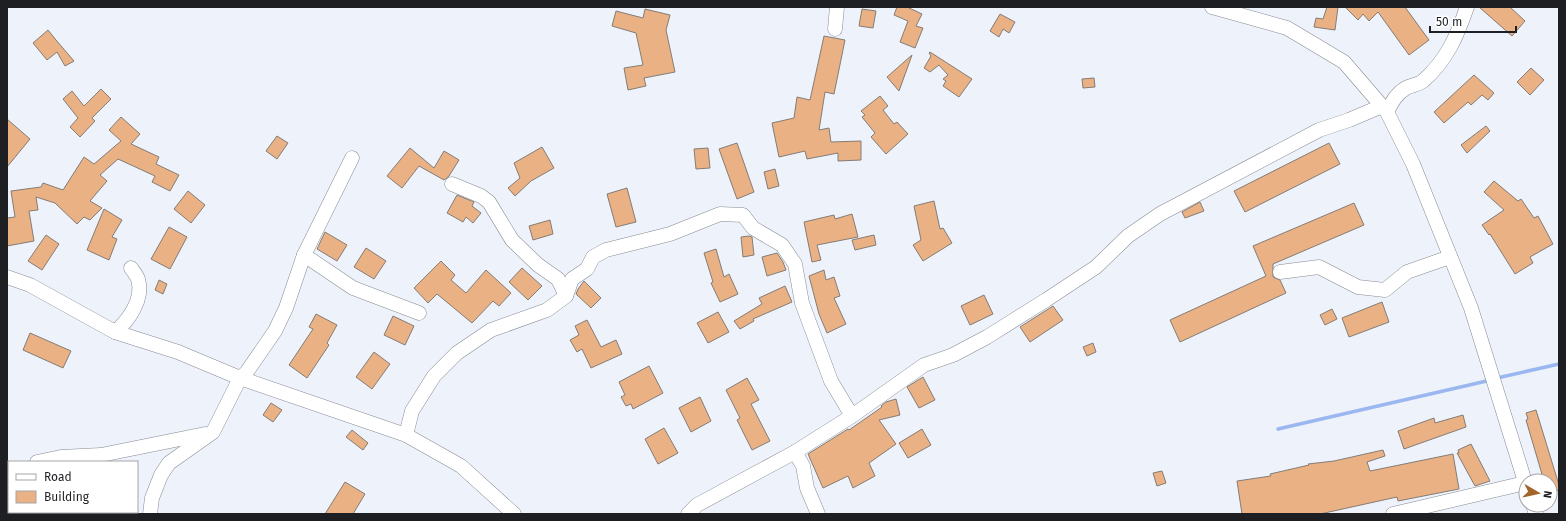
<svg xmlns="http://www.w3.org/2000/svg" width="1566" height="521" viewBox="0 0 1566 521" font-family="'Fira Sans',sans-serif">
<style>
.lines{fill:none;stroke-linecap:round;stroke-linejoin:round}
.stream{stroke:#9bb7f0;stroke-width:3.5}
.building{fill:#e9b184;stroke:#847c76}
.minor-casing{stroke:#878b93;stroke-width:15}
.minor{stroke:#fff;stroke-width:14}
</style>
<rect width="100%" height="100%" fill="#eef2fb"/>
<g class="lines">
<g class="stream">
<polyline points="1497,378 1559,364"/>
<polyline points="1278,429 1491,380"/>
</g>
</g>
<g class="building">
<polygon points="897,7 907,7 922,14 916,26 923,28 915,48 900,42 908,21 894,15"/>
<polygon points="1327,7 1338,7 1335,30 1314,27 1316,18 1323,19"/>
<polygon points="1345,7 1405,7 1429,40 1409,55 1378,12 1369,21 1363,14 1358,20"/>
<polygon points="1479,7 1510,7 1525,21 1512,36"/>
<polygon points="645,9 670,15 666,30 675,72 644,78 646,86 628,90 624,68 643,65 636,33 612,26 616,11 643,18"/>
<polygon points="862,9 876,11 873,28 859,26"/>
<polygon points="1000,14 1015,22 1009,33 1003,29 999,37 990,31"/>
<polygon points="48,30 56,40 74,61 65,66 57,52 47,60 33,43"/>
<polygon points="824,36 845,40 834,94 825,92 819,130 829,128 831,142 861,141 861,160 838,161 838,153 807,159 805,151 779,157 772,123 794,118 797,97 810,100"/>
<polygon points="930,52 972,79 959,97 943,86 946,81 943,79 948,75 939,65 930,72 924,68 931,56 929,53"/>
<polygon points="912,55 899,91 887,77"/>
<polygon points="1531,68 1544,80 1530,95 1517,82"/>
<polygon points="1474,75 1494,93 1488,100 1482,95 1471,105 1468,102 1444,123 1434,112"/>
<polygon points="1094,78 1095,87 1083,88 1082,79"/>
<polygon points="101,89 111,99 92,118 95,121 80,137 70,127 78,118 63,99 72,91 84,106"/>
<polygon points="880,96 888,106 883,110 894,124 897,122 908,134 886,154 871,137 875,133 862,117 865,115 861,111"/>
<polygon points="121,117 140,134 131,144 159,157 156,164 179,175 170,191 152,182 155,176 118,159 100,175 107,181 90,201 102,208 90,220 84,217 77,224 55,203 36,197 38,210 29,211 34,241 7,246 7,218 15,217 11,191 41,187 43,183 63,190 84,157 94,164 121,141 109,130"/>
<polygon points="7,119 30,139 7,167"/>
<polygon points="1486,126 1490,131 1467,153 1461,145"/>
<polygon points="277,136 288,143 277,159 266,151"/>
<polygon points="737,143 754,192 737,199 719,149"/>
<polygon points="1329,143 1340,164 1245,212 1234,191"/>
<polygon points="542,147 554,168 531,181 515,196 508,188 520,178 514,163"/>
<polygon points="410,148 434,168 444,151 459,160 449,176 444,180 419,166 402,188 387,176"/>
<polygon points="708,148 710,168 696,169 694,149"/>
<polygon points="775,169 779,186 768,189 764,172"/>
<polygon points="1494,181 1518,201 1521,199 1534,218 1538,216 1553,244 1530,257 1533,263 1515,274 1490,234 1489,235 1482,225 1504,210 1484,192"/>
<polygon points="627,188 636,222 616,227 607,194"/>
<polygon points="188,191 205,205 191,223 174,209"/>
<polygon points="457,195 474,202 472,206 481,213 473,223 466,217 463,222 447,213"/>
<polygon points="934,201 940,229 943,228 952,243 923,261 913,245 921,240 914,206"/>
<polygon points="1200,202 1204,211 1185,218 1182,212"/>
<polygon points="1354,203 1364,225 1273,264 1273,277 1280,280 1286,293 1180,342 1170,320 1266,276 1253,246"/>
<polygon points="104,209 122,220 112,237 117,239 109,260 87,250"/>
<polygon points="852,214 858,237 817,245 821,260 812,262 804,222 834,215 835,219"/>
<polygon points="550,220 553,234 533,240 529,226"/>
<polygon points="169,227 187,237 170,269 151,259"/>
<polygon points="325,232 347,245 337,261 317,249"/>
<polygon points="46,235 59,244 42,270 28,261"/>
<polygon points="874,235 876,245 855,250 852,240"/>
<polygon points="749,236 752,237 754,255 743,257 741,237"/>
<polygon points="366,248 386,261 374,279 354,267"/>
<polygon points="716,249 724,277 729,274 738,294 720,302 711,283 713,282 704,253"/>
<polygon points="777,253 783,262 786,270 767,276 762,257"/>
<polygon points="441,261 455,275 451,280 466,293 486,270 511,293 499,306 493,301 472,323 437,294 428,303 414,288"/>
<polygon points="522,268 542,286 528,300 509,282"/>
<polygon points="824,270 826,280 834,277 840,296 834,298 846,324 827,333 819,314 809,276"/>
<polygon points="159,280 167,284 163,294 155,290"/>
<polygon points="584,281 601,298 591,308 576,294 578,289"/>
<polygon points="785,286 792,302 753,319 754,321 740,329 734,321 762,304 759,298"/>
<polygon points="984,295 993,314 970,325 961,306"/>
<polygon points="1382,302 1389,322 1349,337 1342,318"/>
<polygon points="1053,306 1063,320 1030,342 1020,327"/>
<polygon points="1332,309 1337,319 1325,325 1320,315"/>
<polygon points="718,312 729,332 708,343 697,323"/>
<polygon points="316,314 337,325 327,343 329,345 307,378 289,365 313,329 309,327"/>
<polygon points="393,316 414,326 405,345 384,335"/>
<polygon points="587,320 601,347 616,340 622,354 591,368 582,349 577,352 570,340 579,335 575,326"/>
<polygon points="30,333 71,351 63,368 23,350"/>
<polygon points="1093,343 1096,352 1087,356 1083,347"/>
<polygon points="374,352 390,364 372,389 356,377"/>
<polygon points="649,366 663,393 633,409 631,404 626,406 621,397 625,395 619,382"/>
<polygon points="923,377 935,400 919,408 907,387"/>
<polygon points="747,378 759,400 751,404 770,441 752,450 737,420 740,418 726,390"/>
<polygon points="700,397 711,421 691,432 679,408"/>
<polygon points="896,399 900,415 879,420 896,444 869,463 875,476 853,488 848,476 823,488 808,454 848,429 849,430 882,407 881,406 886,402"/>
<polygon points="271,403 282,410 273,422 263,415"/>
<polygon points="1536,410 1559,485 1559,490 1550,493 1550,481 1544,481 1526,420 1528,419 1526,413"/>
<polygon points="1463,415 1466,427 1404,449 1398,431 1434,418 1435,423"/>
<polygon points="664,428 678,453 658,464 645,439"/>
<polygon points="922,429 931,445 908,458 899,443"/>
<polygon points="352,430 368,443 363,450 346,437"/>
<polygon points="1471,444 1490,481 1475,486 1457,453 1459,453 1458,450"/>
<polygon points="1383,450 1385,456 1367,462 1370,471 1453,454 1459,489 1398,501 1397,497 1320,514 1242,514 1237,481 1271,476 1270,474 1309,465 1308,464 1334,461"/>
<polygon points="1162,471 1166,483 1157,486 1153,473"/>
<polygon points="345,482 365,494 353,514 325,514"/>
</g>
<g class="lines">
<defs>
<g id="minor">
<polyline points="1212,7 1287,28 1344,62 1387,112 1413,164 1471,308 1526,485"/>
<polyline points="835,29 837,7"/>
<path d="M1387,112C1392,102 1396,94 1406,88C1411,85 1418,85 1423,81C1447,60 1457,36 1467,7"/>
<polyline points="452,184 481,196 489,202 512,240 538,265 558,279 566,296"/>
<polyline points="304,255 353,288 419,313"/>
<polyline points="1280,272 1319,267 1358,287 1385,290 1407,272 1450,257"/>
<polyline points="7,277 30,285 115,332 178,352 240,378 406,435 461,466 514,514"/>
<path d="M115,332C129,320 144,299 138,279C137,276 133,271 131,268"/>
<polyline points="406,435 412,411 434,376 457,353 491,330 547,310 566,296 572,279 587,269 593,257 606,250 670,234 720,214 743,215 753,228 782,245 795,264 802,303 831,381 852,416"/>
<polyline points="795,452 803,466 807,488 818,514"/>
<polyline points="37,462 61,457 101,455 205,434"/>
<polyline points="7,472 9,471"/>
<polyline points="1533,505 1536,514"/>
<polyline points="150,514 152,498 161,475 169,463 213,432 240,378 246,373 275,331 286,308 304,255 352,158"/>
<polyline points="688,514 697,505 795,452 852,416 924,365 953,355 987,337 1046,300 1096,267 1128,236 1160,214 1319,130 1349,120 1382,106"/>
<polyline points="1393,514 1525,483"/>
</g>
</defs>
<use href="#minor" class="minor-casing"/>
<use href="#minor" class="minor"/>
</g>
<rect width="1566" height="521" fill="none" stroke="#1e1f23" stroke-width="16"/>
<rect x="8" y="461" width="130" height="52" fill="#ffffff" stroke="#a5a5a7"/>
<rect x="16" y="474" width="20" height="6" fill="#ffffff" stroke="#a5a5a7"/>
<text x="44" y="481" font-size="12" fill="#1e1f23">Road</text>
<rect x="16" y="491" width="20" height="12" fill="#e9b184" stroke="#a5a5a7"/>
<text x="44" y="501" font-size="12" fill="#1e1f23">Building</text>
<g transform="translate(1538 493) rotate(99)"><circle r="19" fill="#ffffff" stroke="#a5a5a7"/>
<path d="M0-3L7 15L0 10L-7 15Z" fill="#a3642b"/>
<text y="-6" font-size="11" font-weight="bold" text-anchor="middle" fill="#1e1f23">N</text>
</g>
<path d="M1430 26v6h86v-6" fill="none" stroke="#1e1f23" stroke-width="2"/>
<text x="1436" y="26" font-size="12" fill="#1e1f23" stroke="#ffffff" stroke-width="3" paint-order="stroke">50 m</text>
</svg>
